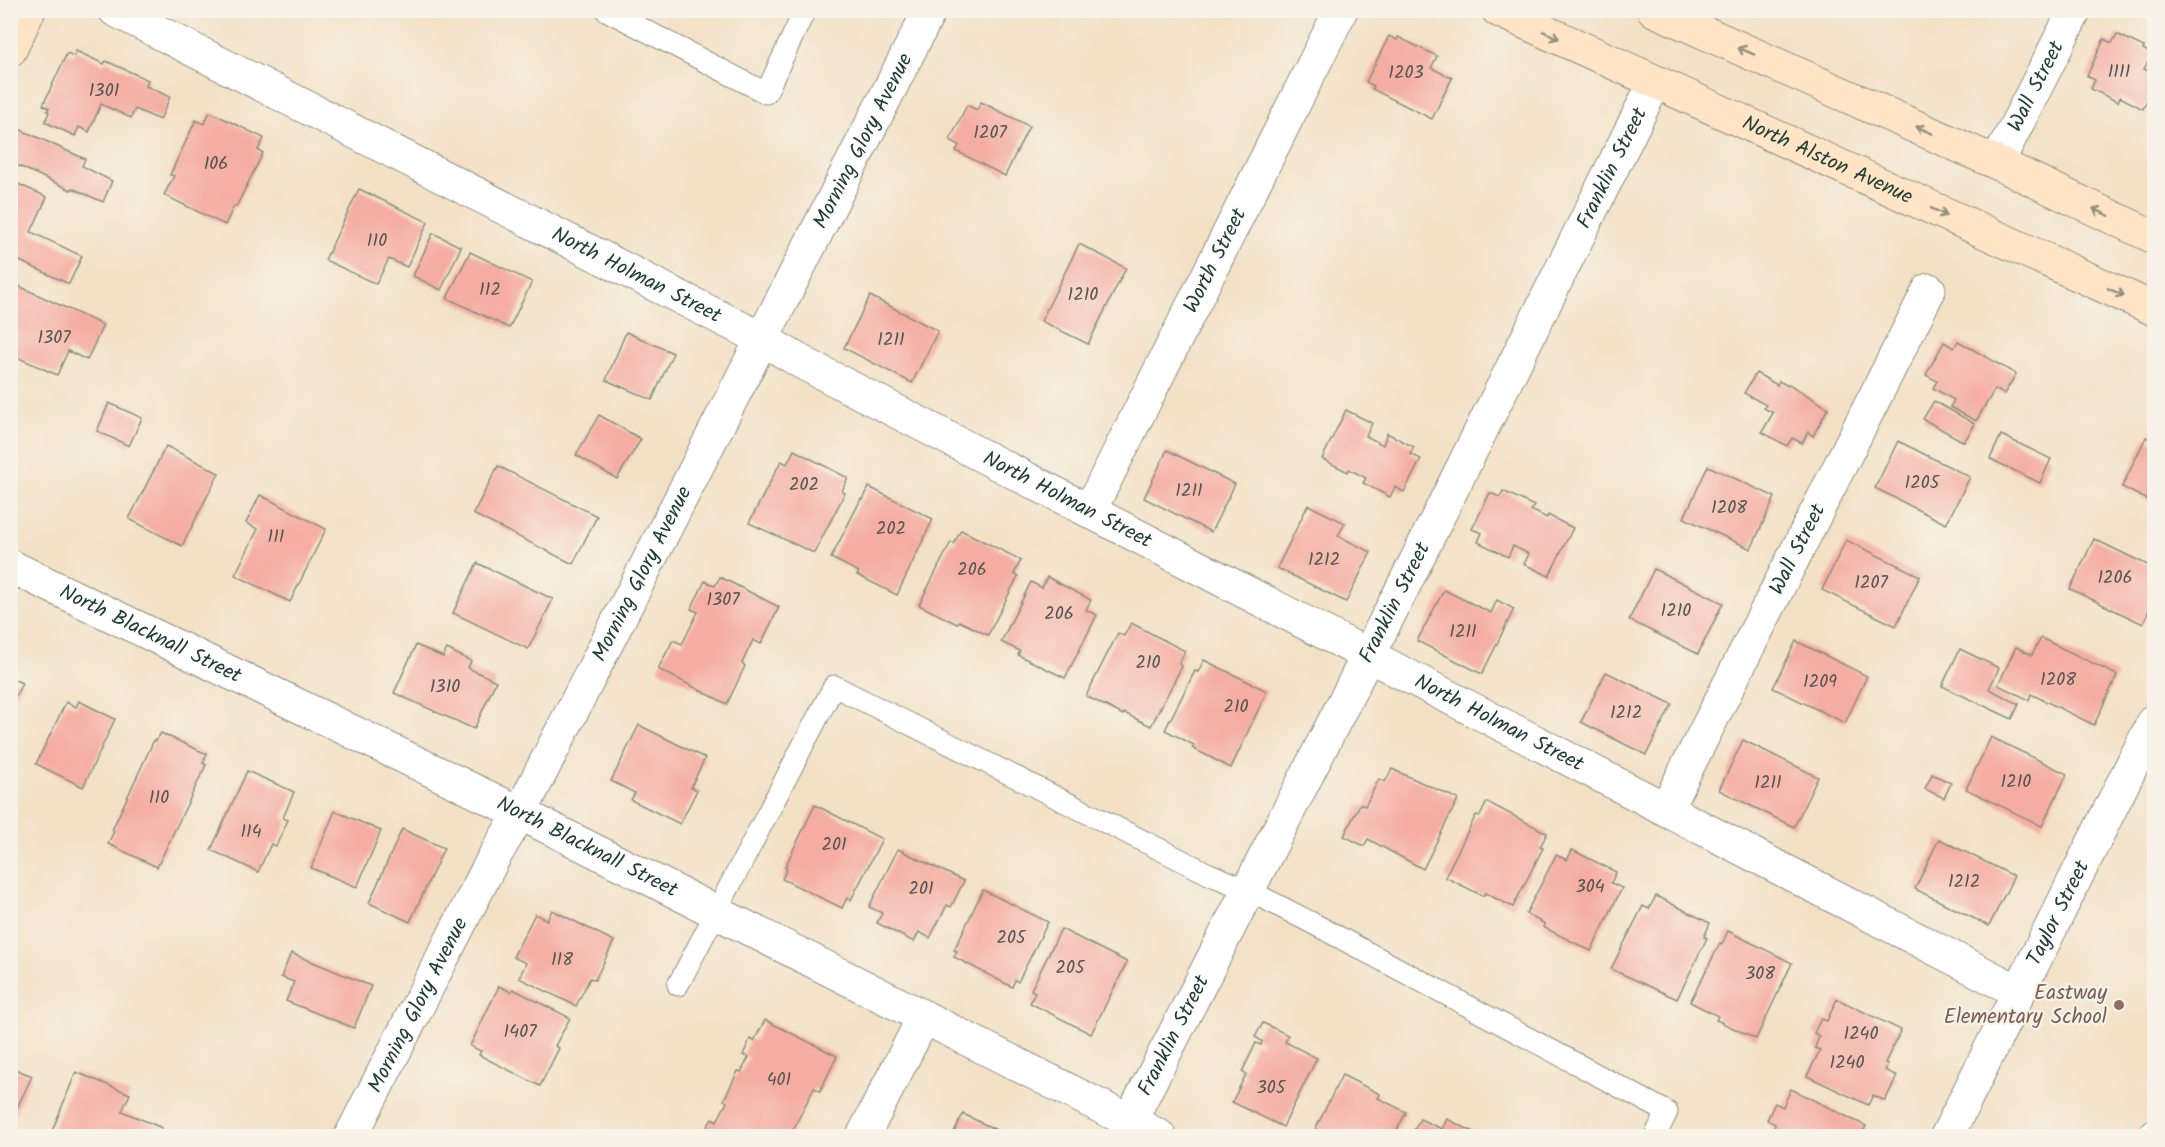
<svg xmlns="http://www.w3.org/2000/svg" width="2165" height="1147" viewBox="0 0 2165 1147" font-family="Kalam,sans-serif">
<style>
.building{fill:#f5ada3}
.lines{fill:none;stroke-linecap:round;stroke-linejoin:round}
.lane-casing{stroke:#898f7d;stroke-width:23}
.street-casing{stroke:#898f7d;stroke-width:35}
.secondary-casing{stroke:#898f7d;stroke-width:35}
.lane{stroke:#fff;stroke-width:21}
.street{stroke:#fff;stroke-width:33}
.secondary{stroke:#ffe4c6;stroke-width:33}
.oneway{stroke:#8f907d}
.education-dot{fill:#8d6e63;stroke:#f7f3e8;stroke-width:2}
.labels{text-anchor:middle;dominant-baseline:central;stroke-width:4.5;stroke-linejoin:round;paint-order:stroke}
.number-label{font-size:18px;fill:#545950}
.street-label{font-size:21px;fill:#1f3d34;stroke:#f7f3e8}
.education-label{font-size:21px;fill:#785e54;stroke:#f7f3e8;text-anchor:end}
</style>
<rect width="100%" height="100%" fill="#f7f3e8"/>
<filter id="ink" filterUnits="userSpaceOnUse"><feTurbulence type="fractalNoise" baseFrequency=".0167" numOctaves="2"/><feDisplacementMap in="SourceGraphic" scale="12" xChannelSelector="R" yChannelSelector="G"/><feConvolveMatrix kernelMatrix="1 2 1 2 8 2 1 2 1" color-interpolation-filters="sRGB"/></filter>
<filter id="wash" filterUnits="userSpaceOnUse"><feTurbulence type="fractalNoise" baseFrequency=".008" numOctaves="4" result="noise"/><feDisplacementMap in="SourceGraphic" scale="24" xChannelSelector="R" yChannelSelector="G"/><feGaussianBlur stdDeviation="1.35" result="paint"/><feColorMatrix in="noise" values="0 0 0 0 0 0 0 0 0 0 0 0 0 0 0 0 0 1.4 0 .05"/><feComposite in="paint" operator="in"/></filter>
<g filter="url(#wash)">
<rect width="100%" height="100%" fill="#f3e1c6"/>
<g id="blocks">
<g class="building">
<polygon points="2013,10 2030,10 2027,17"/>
<polygon points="2117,34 2144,47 2143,49 2152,54 2144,69 2154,74 2154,85 2143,109 2120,97 2118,102 2091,89 2095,80 2087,76 2104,39 2112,43"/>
<polygon points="1389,36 1397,40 1398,37 1437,56 1431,68 1452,78 1432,119 1372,89 1374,86 1366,82"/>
<polygon points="76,51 104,64 106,61 148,80 146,86 170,97 160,120 135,109 131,118 101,104 89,132 79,127 75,136 45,122 49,112 47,111 49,108 43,105 67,53 74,56"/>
<polygon points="981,102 1029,126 1005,176 956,151 959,145 950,140 967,105 977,110"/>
<polygon points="210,112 264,138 258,150 263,153 236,207 234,206 225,225 164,195 174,176 170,175 196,120 204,124"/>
<polygon points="19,129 85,159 82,166 112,181 103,202 72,188 71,190 10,162 10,146"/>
<polygon points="14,182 47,197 31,232 82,256 69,284 18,260 17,264 10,261 10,189"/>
<polygon points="359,189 428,222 407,267 389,259 376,284 325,260"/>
<polygon points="433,233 461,247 441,290 413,276"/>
<polygon points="1079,244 1126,268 1088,344 1041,321"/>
<polygon points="470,252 532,282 509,328 447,298"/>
<polygon points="10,282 103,325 87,360 68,351 57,375 10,354"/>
<polygon points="870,296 938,331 912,383 844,348"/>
<polygon points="626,332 673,353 652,400 606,380"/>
<polygon points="1958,341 2016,374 2004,394 1995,389 1976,421 1950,407 1954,400 1933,388 1937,381 1926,375 1944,342 1954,348"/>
<polygon points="1756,373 1777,385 1779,381 1788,386 1789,384 1828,408 1813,436 1808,432 1802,443 1792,438 1787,446 1762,432 1773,413 1764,408 1766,405 1744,393"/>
<polygon points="1934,401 1975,424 1964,442 1923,419"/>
<polygon points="109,403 142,418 129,446 97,431"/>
<polygon points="1346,410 1372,423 1366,436 1383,445 1387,433 1414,447 1410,454 1421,459 1404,492 1395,487 1390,497 1363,483 1366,478 1349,469 1348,472 1322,459"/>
<polygon points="599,415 641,439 617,479 576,455"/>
<polygon points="2001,435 2051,459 2040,483 1990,459"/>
<polygon points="2146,437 2154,441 2154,503 2122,487"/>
<polygon points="1898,441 1970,477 1946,524 1875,488"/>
<polygon points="166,446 219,473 182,546 129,519"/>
<polygon points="794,450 848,478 842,491 845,493 814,553 749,523 781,461 787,464"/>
<polygon points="1167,450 1235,484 1211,532 1144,498"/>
<polygon points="498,466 597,516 573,564 473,514"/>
<polygon points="1708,466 1775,497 1751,549 1684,518"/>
<polygon points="869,487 933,519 897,595 857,575 859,572 831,558 861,499 863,500"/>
<polygon points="1503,491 1534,506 1531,510 1547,518 1548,515 1573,528 1549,576 1524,564 1529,554 1513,546 1508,557 1478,542 1482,533 1472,529 1490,493 1500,497"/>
<polygon points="260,495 326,529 290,602 235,575 258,529 246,523"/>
<polygon points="1308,505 1345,523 1338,536 1371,552 1346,602 1277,568"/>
<polygon points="961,530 1021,560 1014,574 1018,576 988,635 959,621 957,624 919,605 951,542 954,544"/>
<polygon points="2094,539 2154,568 2154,600 2143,624 2070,589"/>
<polygon points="1846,540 1920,576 1896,626 1822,590"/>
<polygon points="477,563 553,599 528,649 453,613"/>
<polygon points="1654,569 1723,603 1698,654 1629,620"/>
<polygon points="720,577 779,607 761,644 753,640 742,663 745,666 727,704 658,669 673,640 682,644 698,612 691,609 705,581 715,586"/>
<polygon points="1047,577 1091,600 1086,610 1097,615 1065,678 1018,655 1020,651 1001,642 1031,582 1042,588"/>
<polygon points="1444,590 1491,613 1497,600 1514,609 1482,674 1417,641"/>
<polygon points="1131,623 1185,651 1179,664 1182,666 1151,726 1124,713 1123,715 1086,696 1118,633 1124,636"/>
<polygon points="2041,638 2117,675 2094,725 2031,694 2029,700 1998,685 2016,647 2032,655"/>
<polygon points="1796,641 1867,676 1845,723 1773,688"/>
<polygon points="416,645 443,657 447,649 471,661 468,668 496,681 474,729 394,693"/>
<polygon points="1960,649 1999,668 1989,689 2019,704 2012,719 1942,686"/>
<polygon points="1204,660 1267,691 1231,768 1192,748 1194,745 1165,730 1195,671 1198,672"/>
<polygon points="1606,672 1672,704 1646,755 1581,722"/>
<polygon points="10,678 22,683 10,708"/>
<polygon points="79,701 115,719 83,787 36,764 66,702 76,707"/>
<polygon points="639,725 705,758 691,787 697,790 680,824 631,800 635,793 611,781"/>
<polygon points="161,733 207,754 203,763 206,765 157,867 108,844 114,831 112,830 154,740 156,741"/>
<polygon points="1991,737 2067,774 2042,826 1966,789"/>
<polygon points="1743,740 1818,777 1794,827 1719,790"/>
<polygon points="1392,769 1458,799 1423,869 1368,839 1364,846 1344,836 1360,804 1365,806 1379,779 1385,782"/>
<polygon points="247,771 294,792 283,818 288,820 276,846 271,844 258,872 211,850"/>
<polygon points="1932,774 1951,783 1944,798 1925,789"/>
<polygon points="1487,802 1547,833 1540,847 1543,848 1513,907 1485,893 1483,896 1445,877 1476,815 1480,816"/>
<polygon points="815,805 882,839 851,900 847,898 842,908 782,879 787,868 785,867"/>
<polygon points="335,811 381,831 357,887 311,868"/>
<polygon points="402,829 444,848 410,922 369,903"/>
<polygon points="1939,839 2014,876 1989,926 1915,889"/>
<polygon points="898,849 964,881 951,907 947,905 930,938 919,932 914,942 877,923 882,913 869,907"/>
<polygon points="1572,850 1616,872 1611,883 1622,888 1591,951 1543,927 1545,924 1526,914 1556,855 1567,860"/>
<polygon points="983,890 1048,922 1018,982 1015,980 1012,987 954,957 957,951 954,950"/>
<polygon points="1656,896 1710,923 1704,937 1707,938 1677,999 1611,969 1643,906 1649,909"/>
<polygon points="552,910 614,941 595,980 590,978 576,1006 519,978 526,963 513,957 535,914 547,920"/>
<polygon points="1061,929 1127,962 1091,1034 1030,1003 1035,992 1031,990"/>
<polygon points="1728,931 1792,963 1756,1039 1716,1020 1718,1016 1690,1002 1720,943 1722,944"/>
<polygon points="291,953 371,986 354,1028 286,1001 294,982 281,977"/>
<polygon points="499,986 511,992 513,989 570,1018 555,1046 559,1048 540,1086 479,1055 481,1051 470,1046"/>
<polygon points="1837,999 1901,1030 1885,1063 1888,1064 1885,1070 1897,1076 1885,1101 1873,1095 1868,1105 1807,1076 1820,1050 1815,1048 1819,1036 1814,1033 1821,1019 1827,1021"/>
<polygon points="765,1020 837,1056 820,1091 814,1088 790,1136 709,1136 704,1133 712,1118 717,1121 727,1102 724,1100 738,1071 741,1072 749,1057 743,1055 750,1039 754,1041"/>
<polygon points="1263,1023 1288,1035 1285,1042 1317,1058 1283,1127 1232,1102 1246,1074 1242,1072 1256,1043 1261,1045 1262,1041 1255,1037"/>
<polygon points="10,1067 32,1076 10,1123"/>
<polygon points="76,1072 130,1094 122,1111 162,1128 159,1136 50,1136"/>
<polygon points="1342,1075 1380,1094 1378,1098 1406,1112 1394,1136 1312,1136"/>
<polygon points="1791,1089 1866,1126 1861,1136 1773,1136 1775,1124 1767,1120 1775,1103 1783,1107"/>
<polygon points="963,1114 1009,1136 952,1136"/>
<polygon points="1420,1119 1442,1129 1447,1119 1482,1136 1411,1136"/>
<polygon points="178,1130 192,1136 175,1136"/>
</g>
</g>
</g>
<g filter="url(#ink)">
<use href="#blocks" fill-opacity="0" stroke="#898f7d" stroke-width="1.5"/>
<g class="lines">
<defs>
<g id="lane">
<polyline points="606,10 766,93 805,10"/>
<polyline points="678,985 834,686 1209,874 1248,890 1316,925 1667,1112 1655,1136"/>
<polyline points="2146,1136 2154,1129"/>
</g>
<g id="street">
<path id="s1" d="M115,10L762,339L803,363L2019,992"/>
<path id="s2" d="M1997,163L2075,10"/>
<path id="s3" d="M1090,510L1341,10"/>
<path id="s4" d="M10,566L520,813L1159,1136"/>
<path id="s5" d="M1666,809L1929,290"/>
<path id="s6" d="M1130,1121L1403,587L1655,82"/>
<path id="s7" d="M351,1136L493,859L520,813L930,10"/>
<polyline points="863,1136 924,1017"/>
<path id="s8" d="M1947,1136L2154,721"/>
</g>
<g id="secondary">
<path id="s9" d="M1498,10L2154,309"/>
<polyline points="1654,10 1997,163 2154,237"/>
<polyline points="10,50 29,10"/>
</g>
</defs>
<use href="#lane" class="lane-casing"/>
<use href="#street" class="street-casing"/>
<use href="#secondary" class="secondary-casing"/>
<use href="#lane" class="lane"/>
<use href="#street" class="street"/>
<use href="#secondary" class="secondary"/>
</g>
<defs><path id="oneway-shaft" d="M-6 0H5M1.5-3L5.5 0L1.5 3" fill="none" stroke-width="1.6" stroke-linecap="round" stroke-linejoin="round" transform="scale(1.5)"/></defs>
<g class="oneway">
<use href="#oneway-shaft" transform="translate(1551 35) rotate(25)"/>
<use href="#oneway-shaft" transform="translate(1746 51) rotate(-156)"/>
<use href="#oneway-shaft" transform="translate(1924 130) rotate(-156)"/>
<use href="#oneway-shaft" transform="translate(1939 212) rotate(25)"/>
<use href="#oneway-shaft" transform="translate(2101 212) rotate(-155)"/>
<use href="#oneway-shaft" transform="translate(2116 292) rotate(24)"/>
</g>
</g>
<circle class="education-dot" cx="2119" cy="1005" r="6"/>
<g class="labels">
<g class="number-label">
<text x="2119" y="72">1111</text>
<text x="1406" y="73">1203</text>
<text x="104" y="91">1301</text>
<text x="990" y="133">1207</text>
<text x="216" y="164">106</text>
<text x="377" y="241">110</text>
<text x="490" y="290">112</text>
<text x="1083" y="295">1210</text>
<text x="54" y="338">1307</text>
<text x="891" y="340">1211</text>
<text x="1922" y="483">1205</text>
<text x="804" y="485">202</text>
<text x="1189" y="491">1211</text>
<text x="1729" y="508">1208</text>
<text x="891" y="529">202</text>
<text x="276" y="537">111</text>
<text x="1324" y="560">1212</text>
<text x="972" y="570">206</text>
<text x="2115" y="578">1206</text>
<text x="1871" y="583">1207</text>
<text x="723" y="600">1307</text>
<text x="1676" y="611">1210</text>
<text x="1059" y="614">206</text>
<text x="1463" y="632">1211</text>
<text x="1148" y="663">210</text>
<text x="2058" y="680">1208</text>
<text x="1820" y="682">1209</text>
<text x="445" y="687">1310</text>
<text x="1236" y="707">210</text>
<text x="1626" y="713">1212</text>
<text x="2016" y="782">1210</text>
<text x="1768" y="783">1211</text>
<text x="159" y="798">110</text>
<text x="251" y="832">114</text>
<text x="834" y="845">201</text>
<text x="1964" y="882">1212</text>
<text x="1590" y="887">304</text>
<text x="921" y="889">201</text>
<text x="1011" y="938">205</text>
<text x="562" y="960">118</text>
<text x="1070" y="968">205</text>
<text x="1760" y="974">308</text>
<text x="520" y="1032">1407</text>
<text x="1861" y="1034">1240</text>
<text x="1847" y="1063">1240</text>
<text x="779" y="1080">401</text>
<text x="1271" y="1088">305</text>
</g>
<g class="street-label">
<text stroke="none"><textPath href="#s2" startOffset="86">Wall Street</textPath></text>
<text stroke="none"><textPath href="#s7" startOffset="1119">Morning Glory Avenue</textPath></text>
<text stroke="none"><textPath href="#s9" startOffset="362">North Alston Avenue</textPath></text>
<text stroke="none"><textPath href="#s6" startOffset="1068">Franklin Street</textPath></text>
<text stroke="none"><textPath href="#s3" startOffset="279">Worth Street</textPath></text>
<text stroke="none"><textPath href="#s1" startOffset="585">North Holman Street</textPath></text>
<text stroke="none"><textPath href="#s1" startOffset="1071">North Holman Street</textPath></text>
<text stroke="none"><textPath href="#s5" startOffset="291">Wall Street</textPath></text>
<text stroke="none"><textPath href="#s7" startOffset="633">Morning Glory Avenue</textPath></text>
<text stroke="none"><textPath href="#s6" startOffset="582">Franklin Street</textPath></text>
<text stroke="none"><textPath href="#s4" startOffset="156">North Blacknall Street</textPath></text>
<text stroke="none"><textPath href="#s1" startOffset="1557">North Holman Street</textPath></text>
<text stroke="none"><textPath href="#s4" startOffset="642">North Blacknall Street</textPath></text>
<text stroke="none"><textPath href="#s8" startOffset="249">Taylor Street</textPath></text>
<text stroke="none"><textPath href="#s7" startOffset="147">Morning Glory Avenue</textPath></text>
<text stroke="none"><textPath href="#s6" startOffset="96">Franklin Street</textPath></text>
</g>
<g class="education-label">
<text x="2107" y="993">Eastway<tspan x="2107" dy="24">Elementary School</tspan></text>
</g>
</g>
<rect width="2165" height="1147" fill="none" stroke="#f7f3e8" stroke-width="36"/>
</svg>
